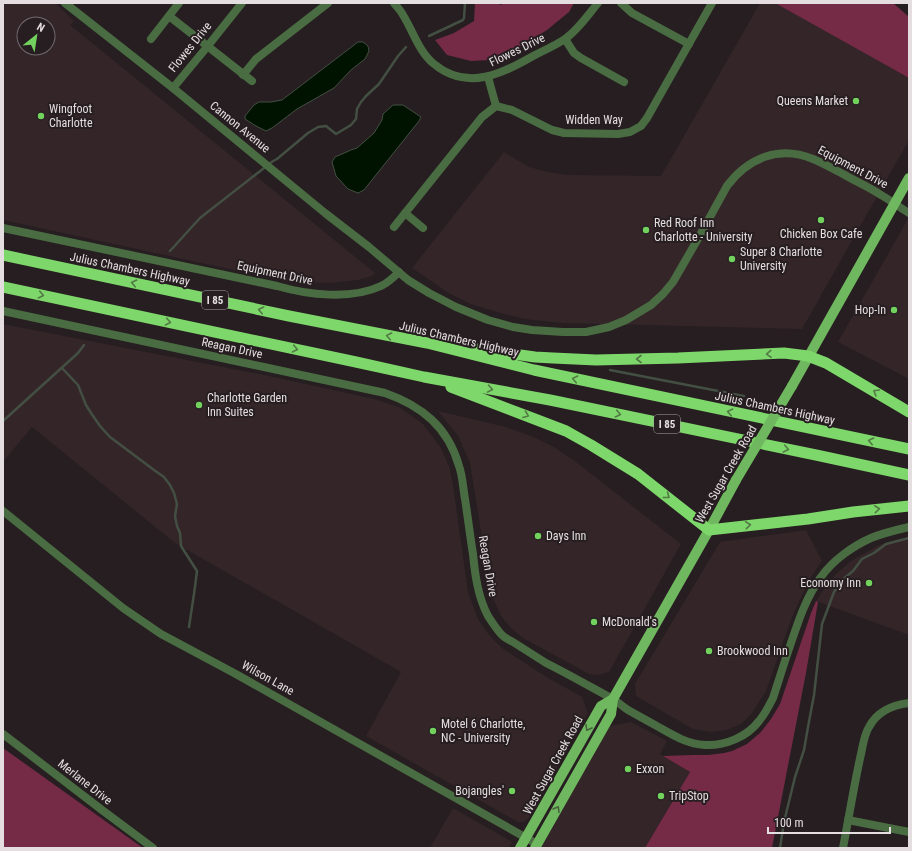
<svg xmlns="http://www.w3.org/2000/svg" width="912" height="851" viewBox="0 0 912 851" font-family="'Roboto Condensed',sans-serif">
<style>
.built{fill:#342529;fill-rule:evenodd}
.forest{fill:#752a46}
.water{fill:#001200;stroke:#444f43}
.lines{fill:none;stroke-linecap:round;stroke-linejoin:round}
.stream{stroke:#444f43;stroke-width:2.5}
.minor{stroke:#4a6c42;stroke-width:8}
.major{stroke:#70b85f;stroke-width:10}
.highway{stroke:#7ed76a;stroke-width:11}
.major-bridge{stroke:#70b85f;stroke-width:10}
.oneway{stroke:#527a45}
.oneway2{stroke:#47633c}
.poi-dot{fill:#73d25d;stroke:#261e20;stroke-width:1.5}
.labels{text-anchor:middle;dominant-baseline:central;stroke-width:4;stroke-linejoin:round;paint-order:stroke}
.shield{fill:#261e20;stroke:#aba4a6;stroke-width:1}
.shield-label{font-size:11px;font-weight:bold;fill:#e4dee0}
.street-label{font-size:12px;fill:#e4dee0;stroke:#261e20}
.poi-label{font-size:12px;fill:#e4dee0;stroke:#261e20;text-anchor:start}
</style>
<rect width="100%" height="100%" fill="#261e20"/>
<g class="built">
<path d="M3,3H55L74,21L70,25L375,273L372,276L358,280L330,283L289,282L3,220ZM24,24H48V48H24Z"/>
<polygon points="760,3 775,3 909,78 909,140 802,329 562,323 524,319 497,312 471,304 447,292 412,268 504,152 529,167 548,172 567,175 661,176"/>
<polygon points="909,217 909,379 838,342"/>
<polygon points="3,324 269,376 374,399 399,407 423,424 441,448 449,466 453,485 468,592 478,619 489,635 502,648 545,676 582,697 588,713 528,819 523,822 518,822 366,736 401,672 175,543 32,427 3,462"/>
<polygon points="438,411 506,427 531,436 554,447 576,462 681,544 609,672 599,675 589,674 523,638 511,628 501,616 491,594 470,463 458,436"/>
<polygon points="806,530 822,561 813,574 802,595 792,617 766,691 752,713 741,724 727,730 711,732 693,729 636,696 635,684 720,542"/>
<polygon points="909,537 909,635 816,601 822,592 835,575 851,561 879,545 899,539"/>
<polygon points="631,722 667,741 660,754 690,772 645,848 541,848 610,726"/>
<polygon points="453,808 512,842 508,848 430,848"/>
</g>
<g class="forest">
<polygon points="475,3 497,3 501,5 503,3 574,3 569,12 547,30 518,48 490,60 471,61 447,55 435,40 454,33 474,21"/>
<polygon points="775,3 893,3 909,17 909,78"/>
<polygon points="816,601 818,602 806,673 772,848 645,848 690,772 663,756 692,755 708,755 724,753 732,751 747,744 760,733 771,719 780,704 811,613"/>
<polygon points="3,748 143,848 3,848"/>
</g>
<g class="water">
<polygon points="358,42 363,42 368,46 369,51 365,59 351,70 334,88 297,109 272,128 266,131 256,126 245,119 245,116 254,105 259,102 271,102 282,100"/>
<polygon points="393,105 403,105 421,117 419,121 364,190 358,193 348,189 336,176 332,162 335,157 351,150 357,148 374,133 382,120 383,114"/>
</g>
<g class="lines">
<g class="stream">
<polyline points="429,36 463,20 464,18 465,3"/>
<polyline points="170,251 200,218 273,161 277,159 308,133 318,127 326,126 336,134 351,125 356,119 357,109 361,102 366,96 379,84 398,56 406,47"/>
<polyline points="62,368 78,385 86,405 91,413 100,426 110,437 154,470 164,477 170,485 174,493 177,504 175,516 177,526 180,533 181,546 197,571 194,594 189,627"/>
<polyline points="610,370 744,396"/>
<polyline points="3,421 78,353 84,345"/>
<polyline points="780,848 784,822 795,777 804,750 808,727 814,695 822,624 834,592 841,581 853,571 862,559 874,553 886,544 909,538"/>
</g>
<g class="minor">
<path d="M65,3L173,88L325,213L369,247L408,280L429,293L456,307L488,320L513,327L532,330L563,332H586L609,327L626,320L651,305L663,294L673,282L699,237L727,186C748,158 779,145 813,159C823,163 833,169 843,174C855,181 869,187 881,195C890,200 899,207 909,213"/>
<path d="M394,3C397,7 401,11 403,15C413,31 419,52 434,64C468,92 503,73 535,55C545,50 556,45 565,39C578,30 588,15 598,3"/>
<polyline points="621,3 632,13 689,44"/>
<polyline points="169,16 252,81"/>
<polyline points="151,39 179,3"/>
<polyline points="565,39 574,53 581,58 624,82"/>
<polyline points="243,75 256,59 328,3"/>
<polyline points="488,77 496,106"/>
<polyline points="173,88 207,47 242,3"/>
<polyline points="405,213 423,228"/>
<polyline points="394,227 482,117 496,106 512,110 552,130 564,133 618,134 630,132 641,126 647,118 712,3"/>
<path d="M3,228L277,286C308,295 351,300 381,286C388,283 394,277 399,272"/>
<path d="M3,311L385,393C422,406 448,427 459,466C463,477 463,489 465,499C468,518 470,536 473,554C475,575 478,597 488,616C492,622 497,630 502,635C505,638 509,640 513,642C524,649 535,656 546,663C568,674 589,686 611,698C617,701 622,706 628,710C637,715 646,720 655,725C671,734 686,744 705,745C725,746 747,737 759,721C765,714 769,706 773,698C779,680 784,663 790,646C798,622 806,597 821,577C833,560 853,546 871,538C883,533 896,530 909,527"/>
<polyline points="3,511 123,608 161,634 234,673 484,814 537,844"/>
<polyline points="3,734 102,810 153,848"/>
<polyline points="848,820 909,832"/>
<path d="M843,848C849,817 854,785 861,754C863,745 864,735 869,727C877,712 892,705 909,703"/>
</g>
<g class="major">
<polyline points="792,386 909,178"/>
<polyline points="520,848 601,706 613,699"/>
<polyline points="535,848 611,714 613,699 709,530 736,480"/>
</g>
<g class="highway">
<polyline points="3,255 289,316 427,343 534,370 909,449"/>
<polyline points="3,287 356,362 424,377 550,400 816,455 909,475"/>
<polyline points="477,349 535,357 553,358 596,360 678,358 784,353 808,356 826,363 909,412"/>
<polyline points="451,387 532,418 566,431 591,445 638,474 709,530 808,519 853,512 909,506"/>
</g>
<polyline class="major-bridge" points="736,480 792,386"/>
</g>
<defs><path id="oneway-chevron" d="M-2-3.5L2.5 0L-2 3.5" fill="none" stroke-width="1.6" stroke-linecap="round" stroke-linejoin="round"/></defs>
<g class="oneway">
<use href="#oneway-chevron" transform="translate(134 283) rotate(-168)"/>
<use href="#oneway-chevron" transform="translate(41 295) rotate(12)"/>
<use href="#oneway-chevron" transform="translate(261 310) rotate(-168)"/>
<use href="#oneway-chevron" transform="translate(168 322) rotate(12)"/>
<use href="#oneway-chevron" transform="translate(389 336) rotate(-169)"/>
<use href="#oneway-chevron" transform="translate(295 349) rotate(12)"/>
<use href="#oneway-chevron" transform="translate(769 354) rotate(177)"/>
<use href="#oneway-chevron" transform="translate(639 359) rotate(180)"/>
<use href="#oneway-chevron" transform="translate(575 379) rotate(-168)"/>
<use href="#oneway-chevron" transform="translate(490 389) rotate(10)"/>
<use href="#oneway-chevron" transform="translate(876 392) rotate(-149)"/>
<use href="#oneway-chevron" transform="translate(730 412) rotate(-168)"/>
<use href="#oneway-chevron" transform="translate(618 414) rotate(12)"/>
<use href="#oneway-chevron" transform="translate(526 415) rotate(21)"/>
<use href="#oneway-chevron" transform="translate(871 441) rotate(-168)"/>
<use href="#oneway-chevron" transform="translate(786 449) rotate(11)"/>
<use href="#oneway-chevron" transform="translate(667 496) rotate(38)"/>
<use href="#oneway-chevron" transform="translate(877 509) rotate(-6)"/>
<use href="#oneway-chevron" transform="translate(748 525) rotate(-6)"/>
</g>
<g class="oneway2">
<use href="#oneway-chevron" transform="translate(588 728) rotate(119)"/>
<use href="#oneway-chevron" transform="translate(557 809) rotate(-60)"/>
</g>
<g class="poi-dot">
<circle cx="856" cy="101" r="4"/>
<circle cx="41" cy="116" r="4"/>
<circle cx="821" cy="220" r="4"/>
<circle cx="646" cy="230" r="4"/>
<circle cx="732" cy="259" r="4"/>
<circle cx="894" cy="310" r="4"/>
<circle cx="199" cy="405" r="4"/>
<circle cx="538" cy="536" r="4"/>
<circle cx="869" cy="583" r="4"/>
<circle cx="594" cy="622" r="4"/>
<circle cx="709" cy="651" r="4"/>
<circle cx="433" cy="731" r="4"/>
<circle cx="628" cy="769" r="4"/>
<circle cx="512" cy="791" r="4"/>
<circle cx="661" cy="796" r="4"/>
</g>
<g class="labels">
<g class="shield">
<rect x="202" y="291" width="26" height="18" rx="3"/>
<rect x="654" y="415" width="26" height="18" rx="3"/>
</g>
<g class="shield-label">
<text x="215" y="300">I 85</text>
<text x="667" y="424">I 85</text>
</g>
<g class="street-label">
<text transform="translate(190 47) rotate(-51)">Flowes Drive</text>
<text transform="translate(517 50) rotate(-26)">Flowes Drive</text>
<text x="594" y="120">Widden Way</text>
<text transform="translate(240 127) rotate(39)">Cannon Avenue</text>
<text transform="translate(853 167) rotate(28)">Equipment Drive</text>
<text transform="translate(130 269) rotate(12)">Julius Chambers Highway</text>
<text transform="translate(275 273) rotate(12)">Equipment Drive</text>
<text transform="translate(459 339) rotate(13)">Julius Chambers Highway</text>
<text transform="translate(232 348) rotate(12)">Reagan Drive</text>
<text transform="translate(775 408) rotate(12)">Julius Chambers Highway</text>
<text transform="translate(726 474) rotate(-60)">West Sugar Creek Road</text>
<text transform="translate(488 566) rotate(80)">Reagan Drive</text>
<text transform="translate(268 678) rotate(29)">Wilson Lane</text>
<text transform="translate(553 765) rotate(-61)">West Sugar Creek Road</text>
<text transform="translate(85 782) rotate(38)">Merlane Drive</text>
</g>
<g class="poi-label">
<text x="848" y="101" text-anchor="end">Queens Market</text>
<text x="49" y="109">Wingfoot<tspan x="49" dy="14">Charlotte</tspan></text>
<text x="654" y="223">Red Roof Inn<tspan x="654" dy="14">Charlotte - University</tspan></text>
<text x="821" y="234" text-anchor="middle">Chicken Box Cafe</text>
<text x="740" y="252">Super 8 Charlotte<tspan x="740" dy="14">University</tspan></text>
<text x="886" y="310" text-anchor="end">Hop-In</text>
<text x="207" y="398">Charlotte Garden<tspan x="207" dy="14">Inn Suites</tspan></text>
<text x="546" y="536">Days Inn</text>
<text x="861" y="583" text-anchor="end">Economy Inn</text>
<text x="602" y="622">McDonald's</text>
<text x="717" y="651">Brookwood Inn</text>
<text x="441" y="724">Motel 6 Charlotte,<tspan x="441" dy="14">NC - University</tspan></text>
<text x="636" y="769">Exxon</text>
<text x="504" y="791" text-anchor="end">Bojangles'</text>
<text x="669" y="796">TripStop</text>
</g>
</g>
<rect width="912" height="851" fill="none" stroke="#e4dee0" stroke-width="8"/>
<g transform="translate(36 36) rotate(30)"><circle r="19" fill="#261e20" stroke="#726b6d"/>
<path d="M0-3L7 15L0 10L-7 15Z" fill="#73d25d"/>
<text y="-6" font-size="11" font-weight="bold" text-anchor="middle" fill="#e4dee0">N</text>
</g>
<path d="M768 827v6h122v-6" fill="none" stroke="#e4dee0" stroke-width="2"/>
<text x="774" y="827" font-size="12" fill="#e4dee0" stroke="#261e20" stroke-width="3" paint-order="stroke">100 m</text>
</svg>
